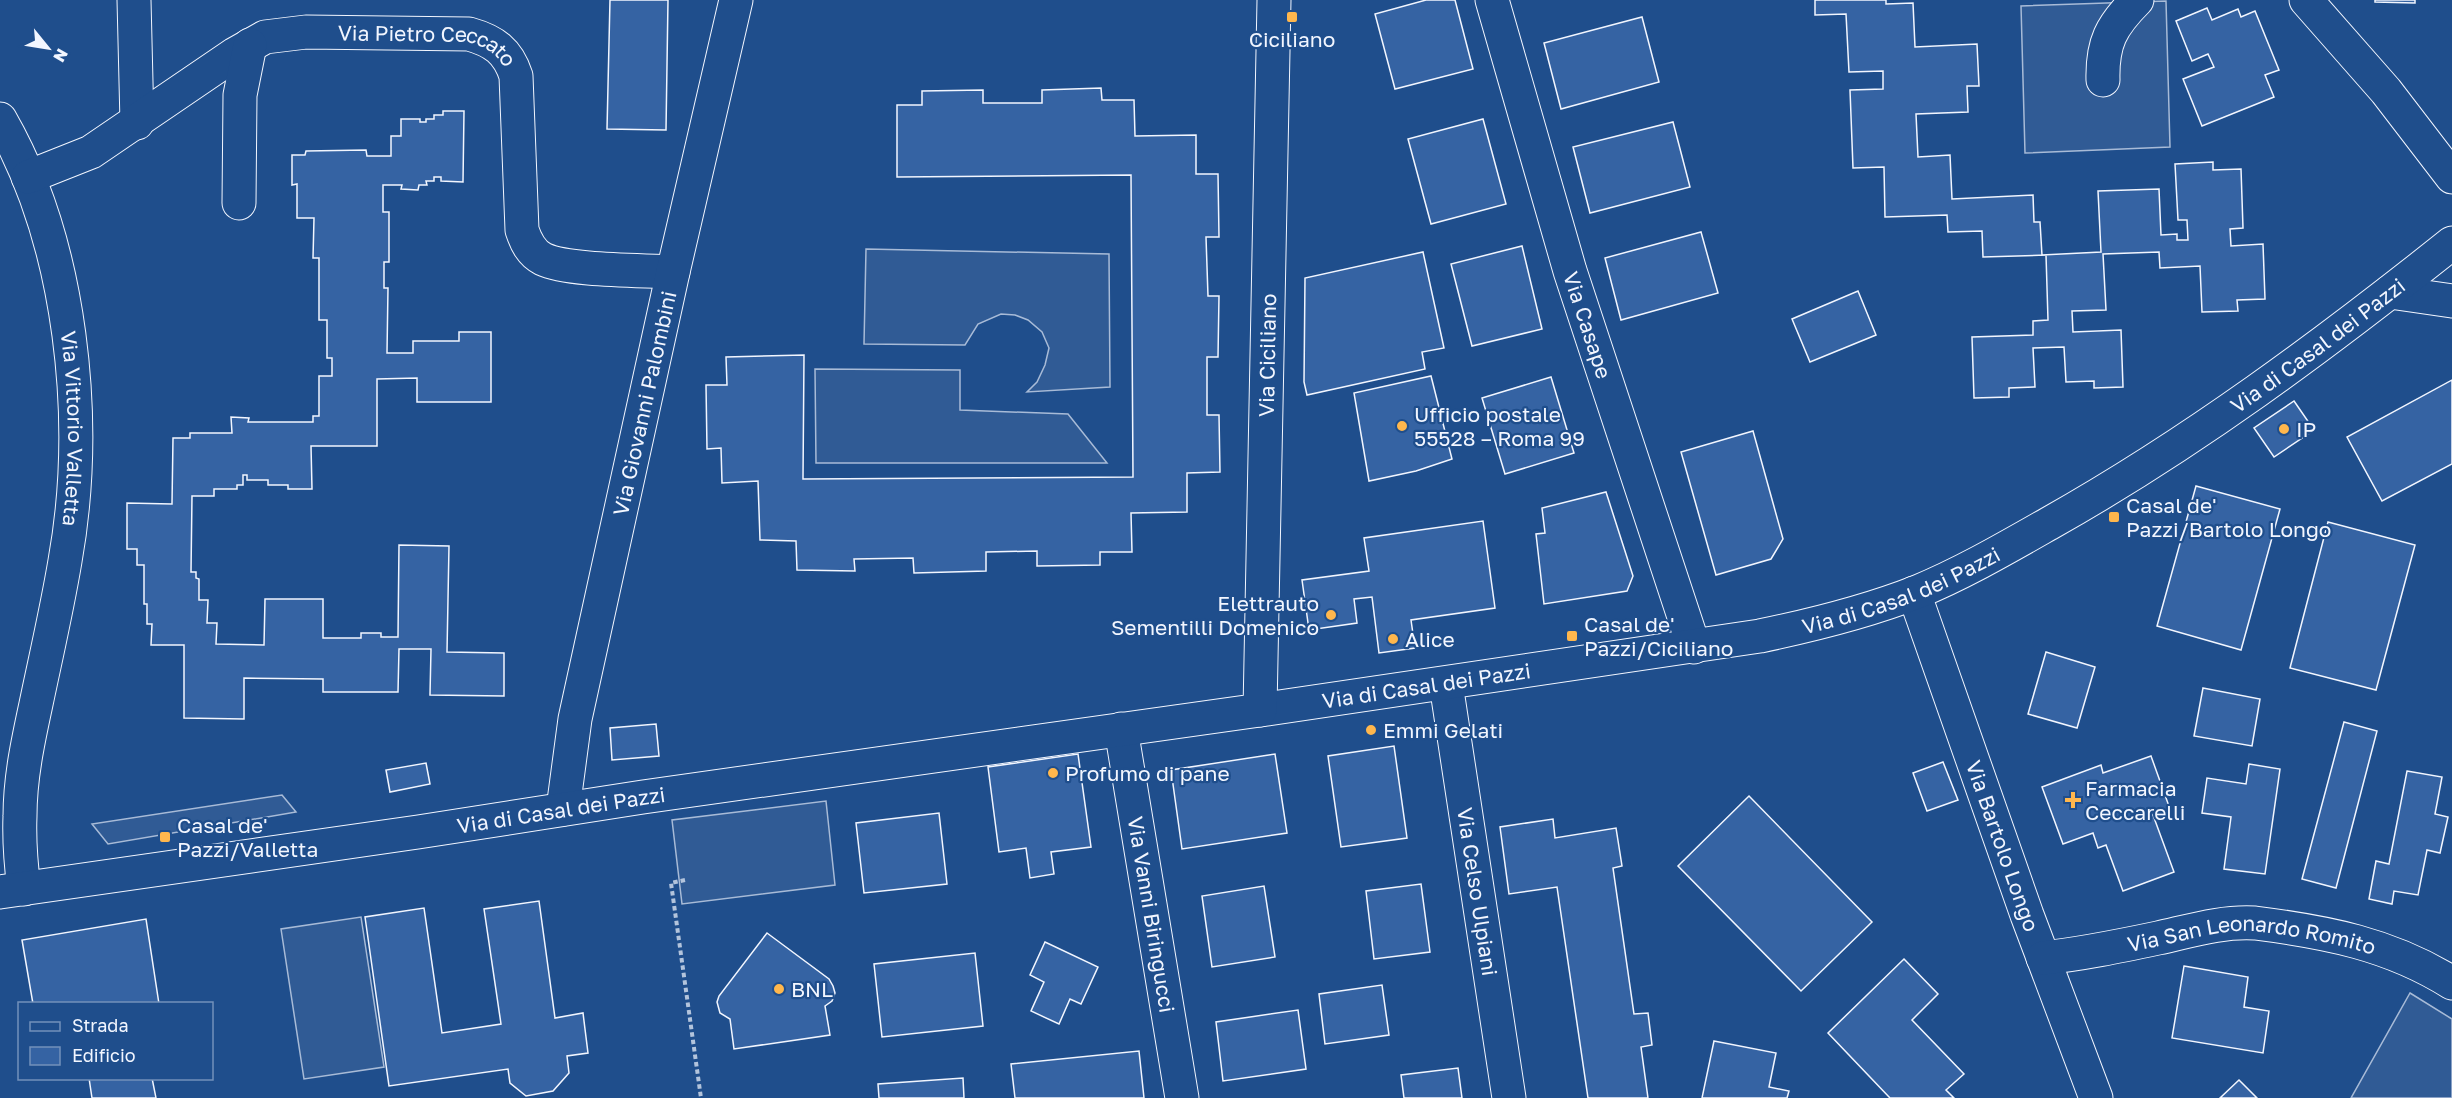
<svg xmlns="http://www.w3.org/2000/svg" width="2452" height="1098" viewBox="0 0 2452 1098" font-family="'Golos Text',sans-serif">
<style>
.built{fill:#305b95;stroke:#a8bbd7;stroke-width:1.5}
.building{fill:#3563a3;stroke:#f2f6ff;stroke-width:1.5}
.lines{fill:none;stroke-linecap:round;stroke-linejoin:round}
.minor-casing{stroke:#f2f6ff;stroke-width:35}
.major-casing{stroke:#f2f6ff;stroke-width:35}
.path{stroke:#b3c4dc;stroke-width:4;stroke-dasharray:4.5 3;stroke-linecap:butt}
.minor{stroke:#1f4e8c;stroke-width:33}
.major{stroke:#1f4e8c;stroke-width:33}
.poi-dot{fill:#ffb74d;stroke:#1f4e8c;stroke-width:2}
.labels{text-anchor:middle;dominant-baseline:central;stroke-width:4.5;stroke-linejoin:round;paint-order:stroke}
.poi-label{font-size:21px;fill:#f2f6ff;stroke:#1f4e8c;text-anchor:start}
.street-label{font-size:21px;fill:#f2f6ff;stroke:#1f4e8c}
</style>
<rect width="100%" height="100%" fill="#1f4e8c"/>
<g class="built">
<polygon points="2166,1 2170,147 2025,153 2021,6"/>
<polygon points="866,249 1109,254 1110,387 1027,392 1037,382 1045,365 1049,348 1042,332 1028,320 1015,315 1001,314 978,324 965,345 864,344"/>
<polygon points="815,369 960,370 960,410 1068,414 1107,463 816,463"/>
<polygon points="282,795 296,812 108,844 92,824"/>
<polygon points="826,801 835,885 682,904 672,820"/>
<polygon points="361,917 384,1067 304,1079 281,929"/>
<polygon points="2410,993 2452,1019 2452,1098 2351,1098"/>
</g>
<g class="building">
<polygon points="610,0 668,0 666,130 607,129"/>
<polygon points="1426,0 1455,0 1473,69 1395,89 1375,14"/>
<polygon points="1815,0 1886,0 1886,4 1913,3 1915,47 1977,44 1979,86 1967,86 1968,112 1916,114 1918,157 1950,155 1952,199 2033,195 2034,222 2040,222 2042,255 2101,252 2098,191 2159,189 2161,235 2177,234 2177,240 2188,240 2187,220 2178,220 2175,164 2213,162 2213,170 2241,169 2243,228 2230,229 2231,246 2263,244 2265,299 2237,300 2238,311 2202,312 2200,266 2160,268 2159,252 2103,254 2106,310 2072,311 2073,332 2121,330 2123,387 2094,388 2094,381 2066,382 2064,347 2033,348 2035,387 2009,388 2009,397 1974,398 1972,337 2033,335 2033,321 2048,320 2046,255 1983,257 1982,231 1948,232 1947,215 1885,217 1884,167 1853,168 1850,90 1883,89 1883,71 1849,72 1846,14 1815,15"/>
<polygon points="2375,0 2415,0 2415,3 2375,2"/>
<polygon points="2207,8 2212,20 2238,9 2241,17 2255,11 2279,70 2265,75 2274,97 2202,126 2183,79 2214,67 2208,54 2192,61 2176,21"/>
<polygon points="1642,17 1659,82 1561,109 1544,43"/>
<polygon points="1101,88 1102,100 1134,100 1135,136 1196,135 1196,174 1218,174 1219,237 1206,237 1208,296 1219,296 1218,357 1207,357 1207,415 1219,415 1220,472 1187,473 1187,512 1131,513 1132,552 1100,552 1100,565 1037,566 1037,551 986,552 986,571 914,573 913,558 854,559 855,571 797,570 796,541 760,540 758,481 722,483 721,448 707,449 706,385 727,385 726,357 804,355 803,479 1133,477 1131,175 897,177 897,105 922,105 922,91 983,90 983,103 1042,103 1042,90"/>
<polygon points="443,111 464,111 463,182 441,181 441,177 434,177 434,181 426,181 427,185 419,185 418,190 401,189 402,185 383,185 383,212 389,212 389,262 384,262 384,288 388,288 387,353 413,353 413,341 459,341 459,332 491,332 491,402 417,402 417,378 377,379 377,446 311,446 312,489 288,489 288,485 268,485 268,480 247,480 247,475 243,475 243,485 237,485 237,489 214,489 214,496 192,496 191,572 196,572 196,578 199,579 199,600 208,600 207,623 217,623 216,644 264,645 265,599 323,599 323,638 361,638 361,633 381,633 381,637 398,637 399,545 449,546 447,652 504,653 504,696 430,695 431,649 399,649 398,692 323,692 323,679 244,678 244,719 184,718 184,645 151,645 152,624 147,624 147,604 144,604 144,565 137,565 137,549 127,549 127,503 172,504 173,438 190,438 190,433 232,433 231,417 249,418 248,422 313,422 313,416 319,416 319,376 332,376 332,358 327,358 327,320 319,320 319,258 313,258 314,218 297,218 297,184 292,185 292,155 305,155 306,151 366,150 367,156 391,156 391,136 401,136 401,119 420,119 420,122 426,122 426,119 434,119 434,115 443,115"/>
<polygon points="1483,119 1506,204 1431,224 1408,139"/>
<polygon points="1673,122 1690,187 1590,213 1573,147"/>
<polygon points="1701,232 1718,293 1621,320 1605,258"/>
<polygon points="1522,246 1542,329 1472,346 1451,264"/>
<polygon points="1423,252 1444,348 1422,352 1425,369 1307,395 1304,382 1305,278"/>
<polygon points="1858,291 1876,335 1810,362 1792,319"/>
<polygon points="1431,376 1452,459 1416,471 1369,481 1354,393"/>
<polygon points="1551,377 1574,453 1505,474 1482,398"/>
<polygon points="2452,380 2452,464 2382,501 2347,437"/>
<polygon points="2294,401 2314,430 2274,457 2254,428"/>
<polygon points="1753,431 1783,539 1771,559 1716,575 1681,452"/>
<polygon points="2196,486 2280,509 2241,650 2157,626"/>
<polygon points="1606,492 1633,576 1627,591 1544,604 1536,534 1545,533 1542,508"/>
<polygon points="1483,521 1495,608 1411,620 1415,648 1379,653 1372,597 1354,599 1357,623 1309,630 1302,580 1369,571 1364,538"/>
<polygon points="2328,522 2415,545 2376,690 2290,668"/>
<polygon points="2046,652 2095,667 2077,728 2028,714"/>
<polygon points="2203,688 2260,699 2252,746 2194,736"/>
<polygon points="2344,722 2377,731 2336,888 2302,879"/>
<polygon points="656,724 659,756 612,760 610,728"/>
<polygon points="1394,746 1407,838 1341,847 1328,756"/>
<polygon points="1078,754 1091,847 1051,852 1054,874 1030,878 1026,848 999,852 988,767"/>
<polygon points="1275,754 1287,833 1182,849 1171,770"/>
<polygon points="2151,756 2170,809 2153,815 2174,872 2123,891 2106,845 2098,848 2093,833 2063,844 2042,787 2101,765 2103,773"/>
<polygon points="1943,762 1958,800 1927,811 1913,773"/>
<polygon points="426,763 430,784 390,792 386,770"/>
<polygon points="2249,764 2280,769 2265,874 2224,869 2231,817 2202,813 2207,778 2246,784"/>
<polygon points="2407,771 2442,777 2435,814 2448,817 2440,853 2427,850 2418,895 2394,891 2392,904 2369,899 2376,861 2389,864"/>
<polygon points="1749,796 1872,922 1801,991 1678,866"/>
<polygon points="939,813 947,884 864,893 856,823"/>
<polygon points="1553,819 1555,838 1616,828 1622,866 1613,868 1634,1014 1648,1013 1652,1045 1641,1047 1648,1098 1588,1098 1557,887 1509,894 1500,827"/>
<polygon points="1421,884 1430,952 1374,959 1366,891"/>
<polygon points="1264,886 1275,957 1212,967 1202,896"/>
<polygon points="539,901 555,1018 583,1013 588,1053 567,1056 569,1073 553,1091 526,1096 510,1083 508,1069 389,1086 365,917 424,908 442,1033 501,1024 484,909"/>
<polygon points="146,919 159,1004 33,1004 22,940"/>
<polygon points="767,933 829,979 833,986 835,993 832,1001 825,1006 830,1035 734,1049 730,1019 720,1013 717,1002 719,996"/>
<polygon points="1045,942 1098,967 1081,1004 1070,999 1059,1024 1031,1011 1044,982 1030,975"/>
<polygon points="975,953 983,1026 882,1037 874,964"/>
<polygon points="1904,959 1938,994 1912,1020 1964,1074 1946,1090 1954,1098 1890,1098 1828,1033"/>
<polygon points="2184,966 2248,977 2244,1007 2269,1011 2263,1053 2172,1038"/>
<polygon points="1382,985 1389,1035 1325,1044 1319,994"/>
<polygon points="1298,1010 1306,1069 1223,1081 1216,1022"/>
<polygon points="1714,1041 1776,1053 1769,1087 1789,1091 1787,1098 1702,1098"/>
<polygon points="1139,1051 1144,1098 1015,1098 1011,1064"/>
<polygon points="1458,1068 1462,1098 1404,1098 1401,1075"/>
<polygon points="89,1078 152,1078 156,1098 92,1098"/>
<polygon points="963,1078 964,1098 879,1098 878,1084"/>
<polygon points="2239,1080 2257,1098 2220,1098"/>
</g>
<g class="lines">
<defs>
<g id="minor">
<polyline points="134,0 137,123"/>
<path id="s1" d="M1492,0L1570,271L1694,647"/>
<polyline points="2306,0 2386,91 2452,177"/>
<path d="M2103,80C2102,43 2111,26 2137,0"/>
<path id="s2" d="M0,119C72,244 90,421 65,561C57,609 46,656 36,704C28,741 20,778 20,816C19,840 21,865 24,889"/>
<path id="s3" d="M28,177L91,152L235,54L265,37L306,32L469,34C494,41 508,51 516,76L522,230C526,242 531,253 543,259C568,271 643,270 673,272"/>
<polyline points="239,203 240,95 250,45"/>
<polyline points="2390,292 2452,301"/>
<path id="s4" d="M1914,593L2027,915L2096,1098"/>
<path id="s5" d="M1446,684L1509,1098"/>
<path id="s6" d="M1260,710L1760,636C1813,625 1866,612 1917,592C1963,573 2006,548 2050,523C2192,443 2324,345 2452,243"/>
<path id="s7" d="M1121,729L1182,1098"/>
<path id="s8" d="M2043,958C2082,954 2120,946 2158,938C2190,931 2222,921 2255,923C2326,932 2390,944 2452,983"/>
</g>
<g id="major">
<path id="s9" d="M563,809L575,719L673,272L736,0"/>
<path id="s10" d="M0,892L418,832L643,797L1260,710L1274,0"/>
</g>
</defs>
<use href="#minor" class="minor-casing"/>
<use href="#major" class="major-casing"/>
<polyline class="path" points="685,880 671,883 701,1098"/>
<use href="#minor" class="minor"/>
<use href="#major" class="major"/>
</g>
<g class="poi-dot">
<rect x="1286" y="11" width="12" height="12" rx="3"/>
<circle cx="1402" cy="426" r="6"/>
<circle cx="2284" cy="429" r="6"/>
<rect x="2108" y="511" width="12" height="12" rx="3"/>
<circle cx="1331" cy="615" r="6"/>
<rect x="1566" y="630" width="12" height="12" rx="3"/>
<circle cx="1393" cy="639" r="6"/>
<circle cx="1371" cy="730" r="6"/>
<circle cx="1053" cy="773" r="6"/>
<path d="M2070 791h6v6h6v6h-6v6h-6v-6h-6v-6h6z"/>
<rect x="159" y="831" width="12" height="12" rx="3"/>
<circle cx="779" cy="989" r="6"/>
</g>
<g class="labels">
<g class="poi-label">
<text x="1292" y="39" text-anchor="middle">Ciciliano</text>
<text x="1414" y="414">Ufficio postale<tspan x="1414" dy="24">55528 – Roma 99</tspan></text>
<text x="2296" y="429">IP</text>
<text x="2126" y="505">Casal de'<tspan x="2126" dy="24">Pazzi/Bartolo Longo</tspan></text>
<text x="1319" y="603" text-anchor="end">Elettrauto<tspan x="1319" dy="24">Sementilli Domenico</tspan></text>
<text x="1584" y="624">Casal de'<tspan x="1584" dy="24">Pazzi/Ciciliano</tspan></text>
<text x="1405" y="639">Alice</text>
<text x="1383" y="730">Emmi Gelati</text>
<text x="1065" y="773">Profumo di pane</text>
<text x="2085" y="788">Farmacia<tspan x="2085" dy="24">Ceccarelli</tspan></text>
<text x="177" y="825">Casal de'<tspan x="177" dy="24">Pazzi/Valletta</tspan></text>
<text x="791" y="989">BNL</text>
</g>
<g class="street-label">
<text stroke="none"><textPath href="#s3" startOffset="442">Via Pietro Ceccato</textPath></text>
<text stroke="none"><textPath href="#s1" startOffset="339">Via Casape</textPath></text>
<text stroke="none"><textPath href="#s6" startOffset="1140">Via di Casal dei Pazzi</textPath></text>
<text stroke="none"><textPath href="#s10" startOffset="1628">Via Ciciliano</textPath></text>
<text stroke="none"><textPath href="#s9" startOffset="414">Via Giovanni Palombini</textPath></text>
<text stroke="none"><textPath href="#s2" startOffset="322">Via Vittorio Valletta</textPath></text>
<text stroke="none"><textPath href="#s6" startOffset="654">Via di Casal dei Pazzi</textPath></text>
<text stroke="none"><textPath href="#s6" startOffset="168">Via di Casal dei Pazzi</textPath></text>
<text stroke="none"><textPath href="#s10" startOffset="567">Via di Casal dei Pazzi</textPath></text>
<text stroke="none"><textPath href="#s4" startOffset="268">Via Bartolo Longo</textPath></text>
<text stroke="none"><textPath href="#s5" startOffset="210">Via Celso Ulpiani</textPath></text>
<text stroke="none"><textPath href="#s7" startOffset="188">Via Vanni Biringucci</textPath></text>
<text stroke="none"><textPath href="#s8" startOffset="212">Via San Leonardo Romito</textPath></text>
</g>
</g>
<rect x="18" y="1002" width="195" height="78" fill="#1f4e8c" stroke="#7391ba" stroke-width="1.5"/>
<rect x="30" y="1022" width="30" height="9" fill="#1f4e8c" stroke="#7391ba" stroke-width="1.5"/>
<text x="72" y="1032" font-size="18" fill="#f2f6ff">Strada</text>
<rect x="30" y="1047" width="30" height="18" fill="#3563a3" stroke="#7391ba" stroke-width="1.5"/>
<text x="72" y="1062" font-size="18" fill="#f2f6ff">Edificio</text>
<g transform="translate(48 48) rotate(120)" stroke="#1f4e8c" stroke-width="4.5" paint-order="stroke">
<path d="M0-4.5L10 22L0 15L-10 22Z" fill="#f2f6ff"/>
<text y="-9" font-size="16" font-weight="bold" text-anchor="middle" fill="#f2f6ff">N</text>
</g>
</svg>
